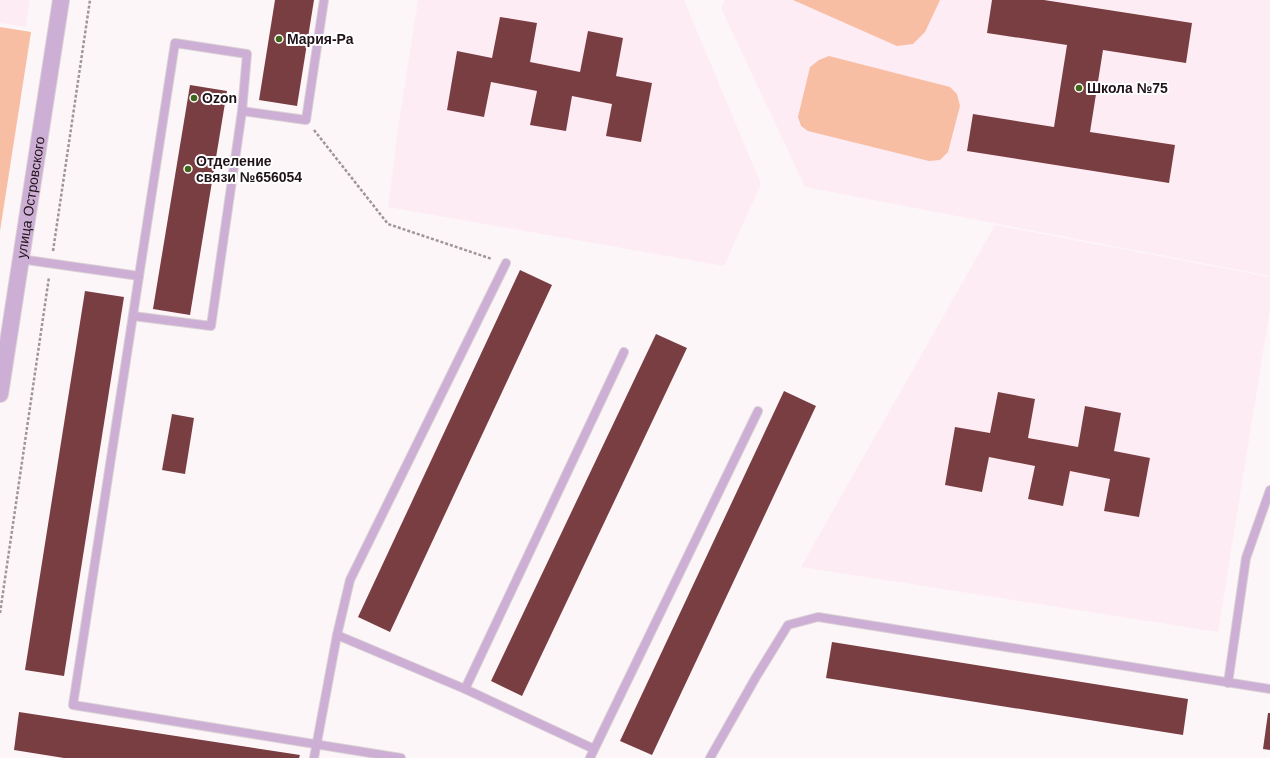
<svg xmlns="http://www.w3.org/2000/svg" width="1270" height="758" viewBox="0 0 1270 758" font-family="Helvetica,sans-serif">
<style>
.built{fill:#feecf4}
.green{fill:#f7bea3}
.building{fill:#793e42}
.lines{fill:none;stroke-linecap:round;stroke-linejoin:round}
.lane-casing{stroke:#dad2d5;stroke-width:10}
.street-casing{stroke:#dad2d5;stroke-width:18}
.path{stroke:#9f969a;stroke-width:2.5;stroke-dasharray:3 2;stroke-linecap:butt}
.lane{stroke:#cdaed4;stroke-width:8}
.street{stroke:#cdaed4;stroke-width:16}
.poi-dot{fill:#42651c;stroke:#fff;stroke-width:1.5}
.labels{text-anchor:middle;dominant-baseline:central;stroke-width:4;stroke-linejoin:round;paint-order:stroke}
.poi-label{font-size:14px;font-weight:bold;fill:#20141a;stroke:#fff;text-anchor:start}
.street-label{font-size:14px;fill:#20141a;stroke:#fff}
</style>
<rect width="100%" height="100%" fill="#fdf6f9"/>
<g class="built">
<polygon points="0,0 30,0 26,27 0,23"/>
<polygon points="418,0 684,0 761,184 724,266 388,207 399,122"/>
<polygon points="725,0 1270,0 1270,276 805,187 721,8"/>
<polygon points="995,225 1270,277 1270,309 1218,632 801,567"/>
</g>
<g class="green">
<polygon points="793,0 940,0 925,32 913,44 897,46"/>
<polygon points="0,27 31,32 0,231"/>
<polygon points="829,56 950,87 957,94 960,106 948,152 940,160 929,161 808,131 801,126 798,117 810,67 819,60"/>
</g>
<g class="building">
<polygon points="275,0 314,0 297,106 259,100"/>
<polygon points="992,0 1044,0 1192,23 1186,63 1103,50 1090,132 1175,145 1169,183 967,151 973,114 1054,127 1067,45 987,33"/>
<polygon points="500,17 537,23 530,62 580,72 588,31 623,38 616,76 652,83 641,142 606,136 612,104 572,96 566,131 530,125 537,91 491,82 484,117 447,110 457,51 492,58"/>
<polygon points="190,85 227,91 190,315 153,309"/>
<polygon points="520,270 552,285 390,632 358,617"/>
<polygon points="85,291 124,297 64,676 25,670"/>
<polygon points="656,334 687,348 522,696 491,681"/>
<polygon points="784,391 816,406 652,755 620,741"/>
<polygon points="998,392 1035,399 1028,438 1078,447 1085,406 1121,413 1114,451 1150,458 1139,517 1104,511 1110,479 1070,471 1063,506 1028,499 1035,466 989,457 982,492 945,485 955,427 990,433"/>
<polygon points="172,414 194,418 185,474 162,470"/>
<polygon points="832,642 1188,699 1183,735 826,678"/>
<polygon points="19,712 300,755 299,758 64,758 14,750"/>
<polygon points="1268,713 1270,713 1270,750 1263,749"/>
</g>
<g class="lines">
<defs>
<g id="lane">
<polyline points="242,111 306,120 324,0"/>
<polyline points="20,259 139,276 73,705 401,758"/>
<polyline points="133,316 211,326 242,111 247,54 175,43 139,276"/>
<polyline points="337,635 465,689 594,749"/>
<polyline points="1228,683 1246,558 1270,490"/>
<polyline points="465,689 624,352"/>
<polyline points="314,758 337,635 350,580 506,263"/>
<polyline points="590,758 758,411"/>
<polyline points="710,758 756,677 788,625 818,617 1270,689"/>
</g>
<g id="street">
<path id="s1" d="M0,394L61,0"/>
</g>
</defs>
<use href="#lane" class="lane-casing"/>
<use href="#street" class="street-casing"/>
<g class="path">
<polyline points="314,130 388,224 492,259"/>
<polyline points="53,251 90,0"/>
<polyline points="0,613 49,277"/>
</g>
<use href="#lane" class="lane"/>
<use href="#street" class="street"/>
</g>
<g class="poi-dot">
<circle cx="279" cy="39" r="4"/>
<circle cx="1079" cy="88" r="4"/>
<circle cx="194" cy="98" r="4"/>
<circle cx="188" cy="169" r="4"/>
</g>
<g class="labels">
<g class="poi-label">
<text x="287" y="39">Мария-Ра</text>
<text x="1087" y="88">Школа №75</text>
<text x="202" y="98">Ozon</text>
<text x="196" y="161">Отделение<tspan x="196" dy="16">связи №656054</tspan></text>
</g>
<g class="street-label">
<text stroke="none"><textPath href="#s1" startOffset="199">улица Островского</textPath></text>
</g>
</g>
</svg>
